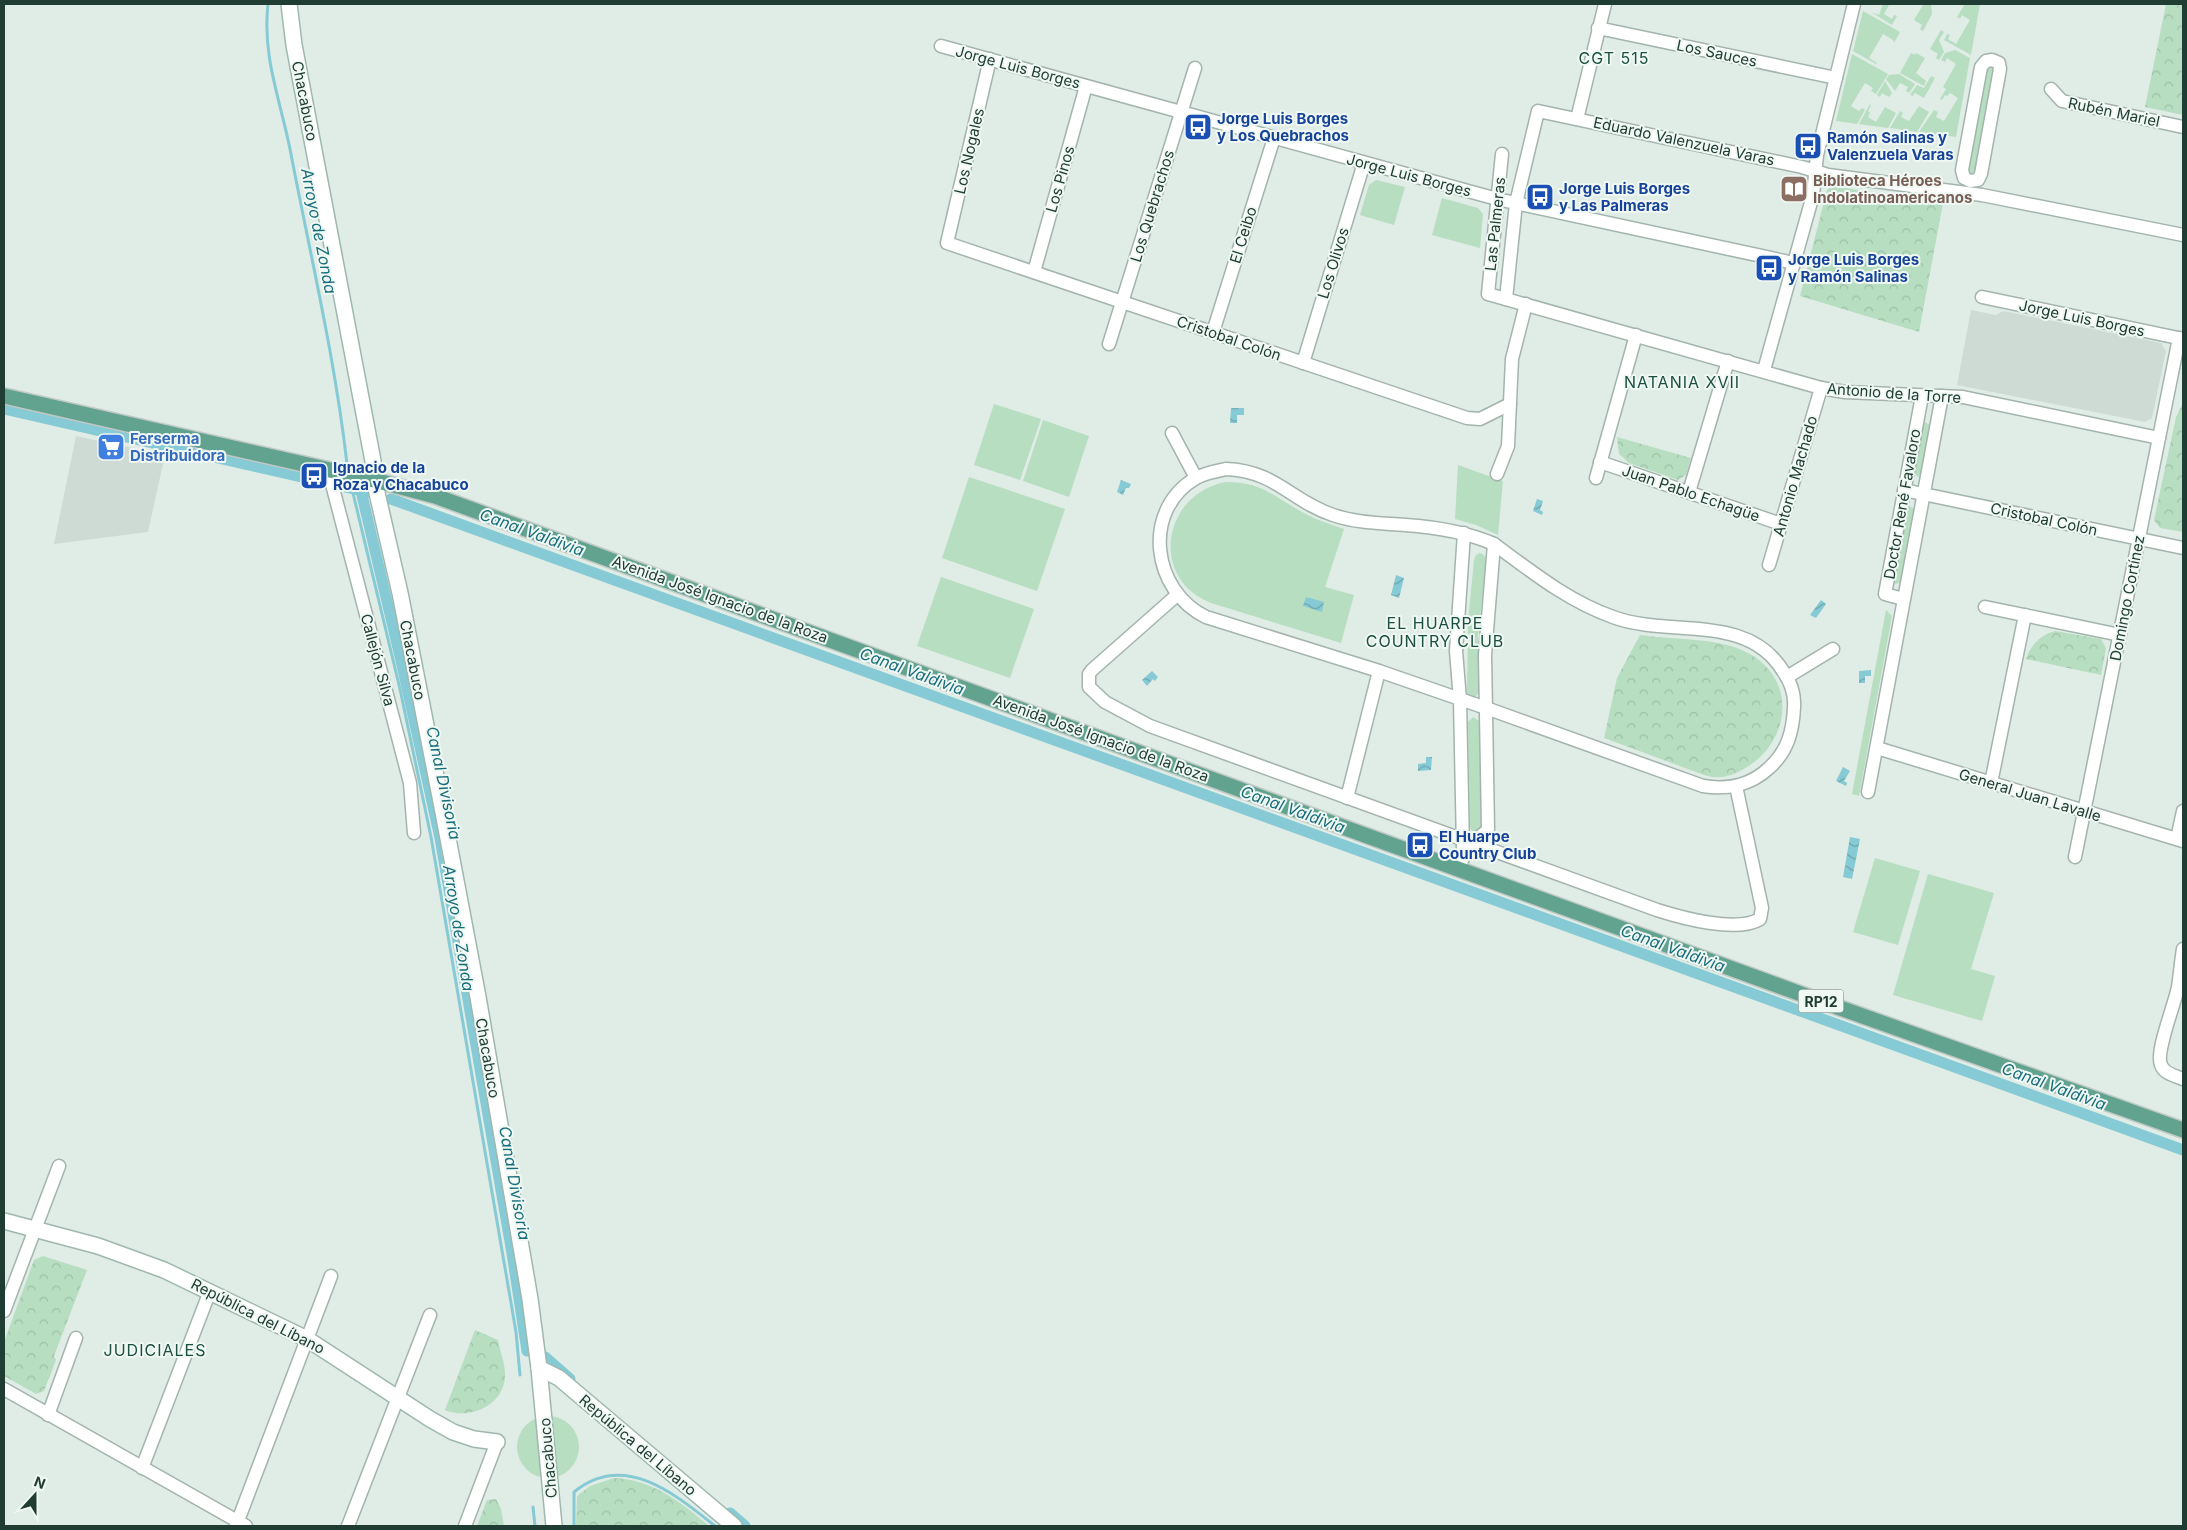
<svg xmlns="http://www.w3.org/2000/svg" width="2187" height="1530" viewBox="0 0 2187 1530" font-family="Inter,sans-serif">
<style>
.built{fill:#cedbd5}
.grass{fill:#b7dec0}
.park{fill:url(#park-crowns)}
.water{fill:url(#water-waves)}
.lines{fill:none;stroke-linecap:round;stroke-linejoin:round}
.stream{stroke:#85cad4;stroke-width:3}
.canal{stroke:#85cad4;stroke-width:11}
.street-casing{stroke:#a3b4ad;stroke-width:15}
.secondary-casing{stroke:#9eb8ae;stroke-width:18}
.primary-casing{stroke:#c1c9c6;stroke-width:18}
.street{stroke:#fff;stroke-width:12}
.secondary{stroke:#fff;stroke-width:15}
.primary{stroke:#62a390;stroke-width:15}
.labels{text-anchor:middle;dominant-baseline:central;stroke-width:4;stroke-linejoin:round;paint-order:stroke}
.shield{fill:#f0f8f4;stroke:#5e756e;stroke-width:1}
.shield-label{font-size:14px;font-weight:bold;fill:#203d34}
.street-label{font-size:15px;fill:#203d34;stroke:#f0f8f4}
.transit-label{font-size:15px;font-weight:bold;fill:#164399;stroke:#f0f8f4;text-anchor:start}
.education-label{font-size:15px;font-weight:bold;fill:#785e54;stroke:#f0f8f4;text-anchor:start}
.shop-label{font-size:15px;font-weight:bold;fill:#366cbe;stroke:#f0f8f4;text-anchor:start}
.neighbourhood-label{font-size:16px;letter-spacing:1px;fill:#1b4f41;stroke:#f0f8f4}
.water-label{font-size:16px;font-style:italic;fill:#176e7b;stroke:#f0f8f4}
</style>
<defs>
<pattern id="park-crowns" width="20" height="18" patternUnits="userSpaceOnUse" patternTransform="scale(1.25)"><rect width="20" height="18" fill="#b7dec0"/><path d="M2 6a3 3 0 1 1 6 0M12 15a3 3 0 1 1 6 0" fill="none" stroke="#9dbfa6"/></pattern>
<pattern id="water-waves" width="16" height="10" patternUnits="userSpaceOnUse" patternTransform="scale(1.25)"><rect width="16" height="10" fill="#85cad4"/><path d="M0 5q4-4 8 0t8 0" fill="none" stroke="#6ca5ad"/></pattern>
</defs>
<rect width="100%" height="100%" fill="#e0ece6"/>
<g class="built">
<polygon points="1971,310 1996,315 2003,311 2161,343 2166,351 2152,418 2145,422 1957,385"/>
<polygon points="76,436 165,455 148,532 54,544"/>
</g>
<g class="grass">
<polygon points="1883,4 1889,5 1884,14 1892,19 1894,15 1897,16 1892,25 1871,12 1879,15"/>
<polygon points="1921,4 1931,4 1932,14 1923,31 1920,29 1922,25 1914,20 1923,5"/>
<polygon points="1965,4 1980,4 1971,55 1944,40 1947,34 1950,35 1948,39 1956,44 1970,20 1962,15 1960,19 1957,17"/>
<polygon points="1863,11 1900,32 1894,43 1893,40 1883,34 1869,58 1877,63 1876,64 1853,51"/>
<polygon points="1941,30 1944,32 1939,40 1944,52 1939,60 1936,58 1938,54 1930,49"/>
<polygon points="1955,50 1970,58 1956,137 1919,132 1934,110 1938,112 1936,117 1944,121 1958,98 1950,93 1947,96 1945,95 1942,100 1940,99 1946,89 1943,87 1956,64 1947,58 1945,62 1941,60 1945,53"/>
<polygon points="1911,53 1915,55 1916,53 1925,58 1916,73 1926,81 1924,86 1900,73"/>
<polygon points="1852,54 1888,74 1876,94 1871,91 1873,88 1865,83 1851,106 1859,111 1862,108 1865,110 1857,124 1836,121"/>
<polygon points="1994,65 1976,175 1967,175 1987,66"/>
<polygon points="1899,74 1915,84 1909,93 1906,91 1908,87 1900,83 1895,91 1886,79 1889,75"/>
<polygon points="1931,76 1935,78 1924,98 1915,93 1913,96 1910,95 1917,85 1924,88"/>
<polygon points="1885,81 1892,93 1889,97 1882,93 1880,97 1877,95"/>
<polygon points="1870,104 1871,105 1868,111 1870,113 1868,117 1876,122 1885,107 1896,113 1888,128 1859,124"/>
<polygon points="1919,106 1929,112 1917,132 1890,128 1900,111 1903,113 1901,117 1909,121"/>
<polygon points="1376,180 1405,187 1394,225 1360,215 1369,185"/>
<polygon points="1442,198 1478,208 1483,214 1480,248 1432,235"/>
<polygon points="994,404 1041,419 1020,480 974,465"/>
<polygon points="1043,420 1089,436 1069,497 1023,481"/>
<polygon points="1925,422 1930,425 1922,475 1919,477 1913,473 1922,426"/>
<polygon points="1458,465 1503,481 1498,535 1476,525 1455,519"/>
<polygon points="969,477 1065,509 1037,591 942,558"/>
<path d="M1225,482C1264,482 1273,497 1304,513C1316,520 1330,524 1344,529L1325,587L1354,595L1341,643L1211,603C1149,579 1162,495 1225,482Z"/>
<polygon points="1909,506 1915,509 1901,582 1896,584 1893,581"/>
<polygon points="1480,553 1484,555 1486,560 1478,638 1479,692 1475,698 1467,695 1468,621 1474,560 1476,555"/>
<polygon points="941,577 1034,609 1010,678 917,646"/>
<polygon points="1886,610 1892,616 1859,796 1852,794"/>
<polygon points="1473,717 1479,721 1483,826 1476,833 1471,830 1470,826 1468,722"/>
<polygon points="1875,858 1920,871 1898,945 1853,932"/>
<polygon points="1928,874 1994,893 1971,969 1995,976 1982,1021 1893,995"/>
<circle cx="548" cy="1447" r="31"/>
</g>
<g class="park">
<polygon points="2166,4 2183,4 2183,115 2145,107"/>
<polygon points="1832,186 1943,203 1919,332 1800,296 1827,190"/>
<polygon points="2183,403 2183,532 2160,528 2154,520 2176,417"/>
<polygon points="1617,437 1691,458 1686,475 1678,480 1629,463 1619,454"/>
<path d="M2055,631L2101,639L2106,648L2101,675L2026,659C2030,646 2040,635 2055,631Z"/>
<path d="M1640,635C1673,640 1719,637 1748,653C1797,679 1791,740 1747,767C1733,776 1720,780 1704,775L1604,738L1617,678Z"/>
<polygon points="43,1256 87,1270 54,1356 56,1360 44,1391 36,1394 4,1376 4,1342 34,1260"/>
<path d="M475,1330L498,1340C500,1351 506,1366 505,1378C502,1407 468,1420 445,1410Z"/>
<path d="M614,1478C652,1479 682,1503 709,1526H576L577,1496L590,1486Z"/>
<polygon points="496,1499 501,1509 504,1526 477,1526 487,1500"/>
</g>
<g class="water">
<polygon points="1231,408 1244,408 1244,415 1237,415 1237,423 1230,423"/>
<polygon points="1121,480 1131,484 1129,488 1126,488 1123,495 1117,492"/>
<polygon points="1537,499 1543,501 1540,510 1543,512 1542,515 1533,511"/>
<polygon points="1396,575 1404,578 1399,598 1391,595"/>
<polygon points="1306,597 1324,602 1322,612 1303,606"/>
<polygon points="1821,600 1826,604 1816,618 1810,615"/>
<polygon points="1871,670 1871,676 1865,676 1865,683 1859,683 1859,671"/>
<polygon points="1152,671 1158,677 1155,681 1153,679 1147,686 1142,680"/>
<polygon points="1426,757 1432,757 1431,770 1418,771 1418,764 1426,763"/>
<polygon points="1843,767 1850,771 1844,781 1847,783 1846,786 1836,781"/>
<polygon points="1850,837 1860,839 1852,879 1843,877"/>
</g>
<g class="lines">
<g class="stream">
<path d="M268,4C262,56 280,99 290,149C310,254 335,358 347,464"/>
<polyline points="352,489 400,689 431,837 516,1332 520,1375"/>
<polyline points="533,1507 535,1526"/>
<path d="M574,1526V1492C624,1451 675,1494 715,1526"/>
</g>
<g class="canal">
<polyline points="4,409 367,492"/>
<polyline points="361,491 402,665 440,838 512,1253 527,1351"/>
<polyline points="391,499 2183,1150"/>
<polyline points="545,1357 570,1379"/>
<polyline points="730,1513 745,1526"/>
</g>
<defs>
<g id="street">
<polyline points="1598,28 1836,78"/>
<polyline points="941,46 1497,199 1794,263"/>
<polyline points="990,59 947,243 1467,418 1480,419 1510,404"/>
<polygon points="1992,60 1999,63 2000,69 1981,174 1978,180 1970,181 1964,178 1962,170 1981,67 1986,61"/>
<polyline points="2051,89 2062,101 2183,127"/>
<polyline points="1577,119 1605,4"/>
<polyline points="1502,154 1488,294 1821,388 1845,392 1963,397 2159,438"/>
<polyline points="1034,272 1086,86"/>
<polyline points="1982,297 2183,339"/>
<polyline points="1506,299 1516,203 1538,111 1802,167 1828,175 1982,195 2183,235"/>
<polyline points="1213,332 1274,138"/>
<polyline points="1109,344 1195,68"/>
<polyline points="1303,363 1364,163"/>
<polyline points="1764,370 1813,195 1817,155 1854,4"/>
<polyline points="1172,433 1196,478"/>
<polyline points="1600,462 1781,524"/>
<polyline points="328,469 410,783 414,833"/>
<path d="M1226,469C1276,471 1291,501 1333,515C1356,523 1381,523 1405,525C1436,527 1466,532 1494,544C1532,572 1568,601 1613,617C1669,638 1747,612 1783,671C1790,681 1795,694 1794,707C1793,731 1788,751 1769,768C1751,785 1727,790 1703,786L1486,708L1379,671L1206,617C1152,591 1141,510 1196,478C1205,473 1216,471 1226,469Z"/>
<polyline points="1497,474 1508,446 1512,359 1526,304"/>
<polyline points="1596,478 1636,335"/>
<polyline points="1904,490 2183,548"/>
<polyline points="1689,492 1728,361"/>
<polyline points="1769,565 1821,388"/>
<path d="M1177,595L1092,670L1089,674V687L1105,702L1150,726L1657,910C1682,918 1737,933 1760,919L1762,908L1736,786"/>
<polyline points="1903,599 1885,594 1922,396"/>
<polyline points="1985,607 2120,635"/>
<polyline points="1787,677 1833,649"/>
<polyline points="1877,748 2183,841"/>
<polyline points="1991,783 2025,615"/>
<polyline points="1868,792 1942,396"/>
<polyline points="1347,798 1379,671"/>
<polyline points="2177,839 2183,811"/>
<polyline points="1463,848 1460,700 1456,651 1464,533"/>
<polyline points="2075,857 2179,338"/>
<path d="M1459,869C1462,860 1466,849 1472,842C1478,837 1484,835 1488,829L1485,655L1494,544"/>
<path d="M2183,949C2181,961 2180,974 2178,987C2175,1004 2155,1052 2161,1065C2164,1074 2176,1076 2183,1079"/>
<polyline points="4,1311 59,1166"/>
<polyline points="4,1389 246,1526"/>
<polyline points="48,1415 76,1338"/>
<polyline points="142,1468 210,1291"/>
<polyline points="236,1526 331,1276"/>
<polyline points="348,1526 430,1315"/>
<polyline points="465,1526 497,1442"/>
</g>
<g id="secondary">
<polyline points="289,4 294,45 373,461 374,480 400,593 443,812 478,997 530,1299 539,1368 554,1526"/>
<polyline points="4,1221 98,1246 164,1270 307,1339 430,1419 453,1432 474,1439 497,1442"/>
<polyline points="539,1368 559,1378 734,1526"/>
</g>
<polyline id="primary" points="4,396 374,480 435,496 1812,998 2183,1130"/>
</defs>
<use href="#street" class="street-casing"/>
<use href="#secondary" class="secondary-casing"/>
<use href="#primary" class="primary-casing"/>
<use href="#street" class="street"/>
<use href="#secondary" class="secondary"/>
<use href="#primary" class="primary"/>
</g>
<defs>
<symbol id="bus-square" viewBox="-11 -11 22 22"><rect x="-9" y="-9" width="18" height="18" rx="4" fill="#1a4fb4" stroke="#f0f8f4"/><path d="M-5-6H5V4H4V6H2V4H-2V6H-4V4H-5ZM-3.5-4V0h7V-4ZM-3.5 1.2v1.5H-2V1.2ZM2 1.2v1.5H3.5V1.2Z" fill="#fff"/></symbol>
<symbol id="library-square" viewBox="-11 -11 22 22"><rect x="-9" y="-9" width="18" height="18" rx="4" fill="#8d6e63" stroke="#f0f8f4"/><path d="M-6-4Q-3-5.5-.7-3.5V5Q-3 3-6 4ZM6-4Q3-5.5 .7-3.5V5Q3 3 6 4Z" fill="#fff"/></symbol>
<symbol id="supermarket-square" viewBox="-11 -11 22 22"><rect x="-9" y="-9" width="18" height="18" rx="4" fill="#3f7fe0" stroke="#f0f8f4"/><path d="M-6-5.5h2.5l.6 2H6L4.5 2H-2.5L-4.4-4H-6ZM-1.5 3.2a1.3 1.3 0 1 0 .1 0ZM3 3.2a1.3 1.3 0 1 0 .1 0Z" fill="#fff"/></symbol>
</defs>
<g fill-rule="evenodd">
<use href="#bus-square" x="1182" y="111" width="32" height="32"/>
<use href="#bus-square" x="1792" y="130" width="32" height="32"/>
<use href="#library-square" x="1778" y="173" width="32" height="32"/>
<use href="#bus-square" x="1524" y="181" width="32" height="32"/>
<use href="#bus-square" x="1753" y="252" width="32" height="32"/>
<use href="#supermarket-square" x="95" y="431" width="32" height="32"/>
<use href="#bus-square" x="298" y="460" width="32" height="32"/>
<use href="#bus-square" x="1404" y="829" width="32" height="32"/>
</g>
<g class="labels">
<rect class="shield" x="1798.5" y="989.5" width="45" height="23" rx="4"/>
<g class="shield-label">
<text x="1821" y="1001">RP12</text>
</g>
<g class="street-label">
<text transform="translate(1717 53) rotate(12)">Los Sauces</text>
<text transform="translate(1018 67) rotate(15)">Jorge Luis Borges</text>
<text transform="translate(305 101) rotate(79)">Chacabuco</text>
<text transform="translate(2114 112) rotate(12)">Rubén Mariel</text>
<text transform="translate(1684 141) rotate(12)">Eduardo Valenzuela Varas</text>
<text transform="translate(969 151) rotate(-77)">Los Nogales</text>
<text transform="translate(1409 175) rotate(15)">Jorge Luis Borges</text>
<text transform="translate(1060 179) rotate(-74)">Los Pinos</text>
<text transform="translate(1152 206) rotate(-73)">Los Quebrachos</text>
<text transform="translate(1495 224) rotate(-84)">Las Palmeras</text>
<text transform="translate(1243 235) rotate(-73)">El Ceibo</text>
<text transform="translate(1333 263) rotate(-73)">Los Olivos</text>
<text transform="translate(2082 318) rotate(12)">Jorge Luis Borges</text>
<text transform="translate(1229 338) rotate(19)">Cristobal Colón</text>
<text transform="translate(1894 393) rotate(4)">Antonio de la Torre</text>
<text transform="translate(1795 476) rotate(-74)">Antonio Machado</text>
<text transform="translate(1691 493) rotate(19)">Juan Pablo Echagüe</text>
<text transform="translate(1902 504) rotate(-80)">Doctor René Favaloro</text>
<text transform="translate(2044 519) rotate(12)">Cristobal Colón</text>
<text transform="translate(2127 598) rotate(-79)">Domingo Cortínez</text>
<text transform="translate(720 599) rotate(20)">Avenida José Ignacio de la Roza</text>
<text transform="translate(378 660) rotate(75)">Callejón Silva</text>
<text transform="translate(413 660) rotate(79)">Chacabuco</text>
<text transform="translate(1101 738) rotate(20)">Avenida José Ignacio de la Roza</text>
<text transform="translate(2030 795) rotate(17)">General Juan Lavalle</text>
<text transform="translate(488 1058) rotate(80)">Chacabuco</text>
<text transform="translate(258 1316) rotate(27)">República del Líbano</text>
<text transform="translate(638 1445) rotate(40)">República del Líbano</text>
<text transform="translate(548 1458) rotate(-95)">Chacabuco</text>
</g>
<g class="transit-label">
<text x="1217" y="118">Jorge Luis Borges<tspan x="1217" dy="17">y Los Quebrachos</tspan></text>
<text x="1827" y="137">Ramón Salinas y<tspan x="1827" dy="17">Valenzuela Varas</tspan></text>
<text x="1559" y="188">Jorge Luis Borges<tspan x="1559" dy="17">y Las Palmeras</tspan></text>
<text x="1788" y="259">Jorge Luis Borges<tspan x="1788" dy="17">y Ramón Salinas</tspan></text>
<text x="333" y="467">Ignacio de la<tspan x="333" dy="17">Roza y Chacabuco</tspan></text>
<text x="1439" y="836">El Huarpe<tspan x="1439" dy="17">Country Club</tspan></text>
</g>
<g class="education-label">
<text x="1813" y="180">Biblioteca Héroes<tspan x="1813" dy="17">Indolatinoamericanos</tspan></text>
</g>
<g class="shop-label">
<text x="130" y="438">Ferserma<tspan x="130" dy="17">Distribuidora</tspan></text>
</g>
<g class="neighbourhood-label">
<text x="1614" y="58">CGT 515</text>
<text x="1682" y="382">NATANIA XVII</text>
<text x="1435" y="623">EL HUARPE<tspan x="1435" dy="18">COUNTRY CLUB</tspan></text>
<text x="155" y="1350">JUDICIALES</text>
</g>
<g class="water-label">
<text transform="translate(319 231) rotate(79)">Arroyo de Zonda</text>
<text transform="translate(532 532) rotate(20)">Canal Valdivia</text>
<text transform="translate(912 671) rotate(20)">Canal Valdivia</text>
<text transform="translate(444 783) rotate(78)">Canal Divisoria</text>
<text transform="translate(1293 809) rotate(20)">Canal Valdivia</text>
<text transform="translate(459 928) rotate(81)">Arroyo de Zonda</text>
<text transform="translate(1673 948) rotate(20)">Canal Valdivia</text>
<text transform="translate(2054 1086) rotate(20)">Canal Valdivia</text>
<text transform="translate(515 1183) rotate(80)">Canal Divisoria</text>
</g>
</g>
<rect width="2187" height="1530" fill="none" stroke="#203d34" stroke-width="10"/>
<g transform="translate(35 1495) rotate(21)" stroke="#f0f8f4" stroke-width="4" paint-order="stroke">
<path d="M0-4L9 19L0 12L-9 19Z" fill="#203d34"/>
<text y="-8" font-size="14" font-weight="bold" text-anchor="middle" fill="#203d34">N</text>
</g>
</svg>
